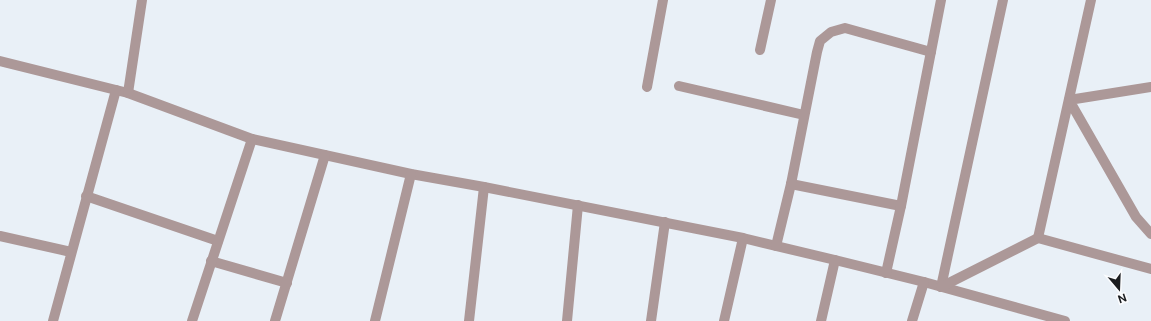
<svg xmlns="http://www.w3.org/2000/svg" width="1151" height="321" viewBox="0 0 1151 321" font-family="'Public Sans',sans-serif">
<style>
.lines{fill:none;stroke-linecap:round;stroke-linejoin:round}
.minor{stroke:#ac9898;stroke-width:10}
</style>
<rect width="100%" height="100%" fill="#e9f0f7"/>
<g class="lines">
<g class="minor">
<polyline points="760,50 771,0"/>
<polyline points="0,61 128,93 252,139 411,174 484,187 743,238 835,260 924,282 1065,321"/>
<polyline points="679,86 804,115"/>
<polyline points="647,87 663,0"/>
<polyline points="1151,87 1069,100 1136,217 1151,234"/>
<polyline points="128,93 142,0"/>
<polyline points="791,184 901,206"/>
<polyline points="86,196 218,241"/>
<polyline points="0,236 71,252"/>
<polyline points="1038,238 1091,0"/>
<polyline points="776,246 791,184 817,52 820,41 831,32 845,28 931,52"/>
<polyline points="211,261 287,283"/>
<polyline points="886,273 901,206 941,0"/>
<polyline points="941,287 1003,0"/>
<polyline points="941,287 1038,238 1151,269"/>
<polyline points="53,321 116,90"/>
<polyline points="192,321 252,139"/>
<polyline points="275,321 325,155"/>
<polyline points="375,321 411,174"/>
<polyline points="469,321 484,187"/>
<polyline points="567,321 578,205"/>
<polyline points="651,321 665,222"/>
<polyline points="724,321 743,238"/>
<polyline points="821,321 835,260"/>
<polyline points="912,321 924,282"/>
</g>
</g>
<g transform="translate(1119 289) rotate(161)" stroke="#fbfcfe" stroke-width="3" paint-order="stroke">
<path d="M0-3L7 15L0 10L-7 15Z" fill="#1b1d20"/>
<text y="-6" font-size="11" font-weight="bold" text-anchor="middle" fill="#1b1d20">N</text>
</g>
</svg>
